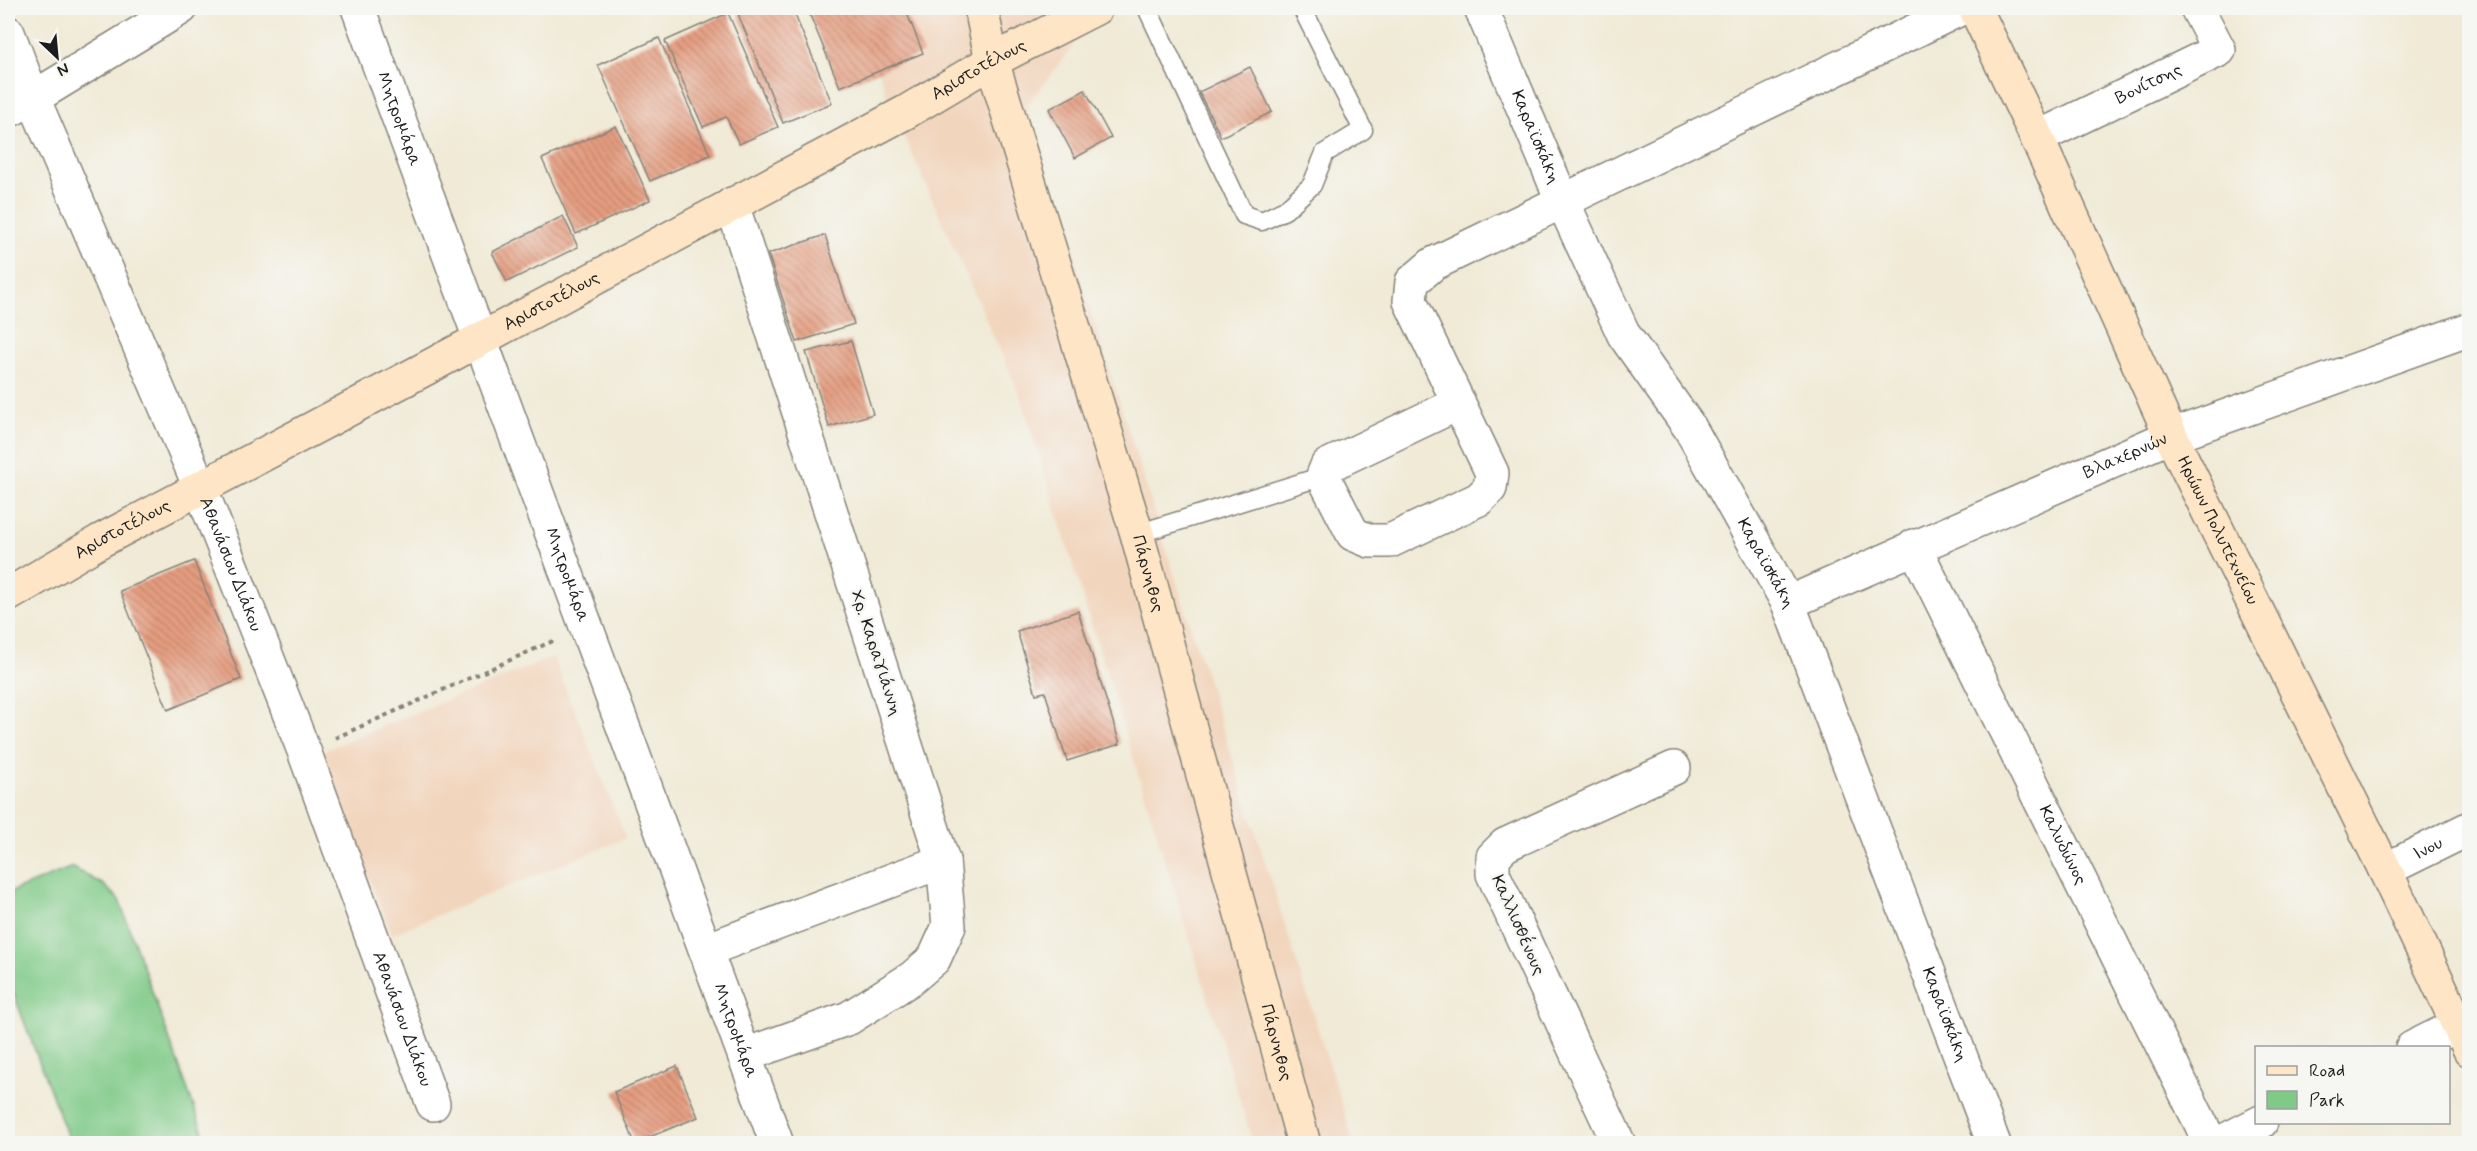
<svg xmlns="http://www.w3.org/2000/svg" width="2477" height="1151" viewBox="0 0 2477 1151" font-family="Mynerve,sans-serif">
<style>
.built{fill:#f2d5bd}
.park{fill:#80ca88;stroke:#4e7352;stroke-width:1.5}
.building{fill:url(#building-back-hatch)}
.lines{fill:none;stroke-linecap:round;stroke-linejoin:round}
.lane-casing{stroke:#868379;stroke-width:21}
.street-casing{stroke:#868379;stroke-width:36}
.secondary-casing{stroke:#868379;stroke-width:36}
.path{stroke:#868379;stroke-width:4;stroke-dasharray:4.5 4.5;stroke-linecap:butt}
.lane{stroke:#fff;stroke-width:18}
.street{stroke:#fff;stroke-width:33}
.secondary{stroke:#fde5c5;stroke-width:33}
.labels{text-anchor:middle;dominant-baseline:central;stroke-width:5;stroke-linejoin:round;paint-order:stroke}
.street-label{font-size:18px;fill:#1c1c1c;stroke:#f6f6f2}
</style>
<defs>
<pattern id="building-back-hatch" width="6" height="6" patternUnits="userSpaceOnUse" patternTransform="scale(1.5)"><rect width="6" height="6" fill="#e59d80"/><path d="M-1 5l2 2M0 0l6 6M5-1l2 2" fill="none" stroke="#b97f68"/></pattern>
</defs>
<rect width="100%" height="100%" fill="#f6f6f2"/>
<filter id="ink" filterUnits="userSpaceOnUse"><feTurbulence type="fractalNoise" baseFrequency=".0167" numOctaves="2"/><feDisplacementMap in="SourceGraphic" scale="12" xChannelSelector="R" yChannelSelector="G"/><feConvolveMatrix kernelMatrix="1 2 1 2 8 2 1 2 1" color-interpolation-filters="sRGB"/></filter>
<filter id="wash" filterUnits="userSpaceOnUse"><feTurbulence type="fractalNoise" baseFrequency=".008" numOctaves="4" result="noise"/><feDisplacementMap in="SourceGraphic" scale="24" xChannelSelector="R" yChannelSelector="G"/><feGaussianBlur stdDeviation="1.35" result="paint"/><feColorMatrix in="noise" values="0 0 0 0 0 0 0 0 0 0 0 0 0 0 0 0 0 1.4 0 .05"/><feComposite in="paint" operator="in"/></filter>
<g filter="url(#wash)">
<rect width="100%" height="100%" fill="#f0ead6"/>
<g class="built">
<polygon points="856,8 1103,8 1026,106 1354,1143 1253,1143 1020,395 889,103 869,39"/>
<polygon points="553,657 626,838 392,934 318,753"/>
</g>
<polygon class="park" points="72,867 104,885 119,900 207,1143 70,1143 8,979 8,893"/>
<g id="blocks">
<g class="building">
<polygon points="753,8 792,8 832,103 783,123 738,14"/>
<polygon points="807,8 905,8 923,53 840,87"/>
<polygon points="728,13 778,127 739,144 726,117 703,127 665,41"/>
<polygon points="659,38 710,155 650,181 598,65"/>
<polygon points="1250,67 1272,112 1221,137 1199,92"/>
<polygon points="1085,90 1111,138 1075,158 1049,109"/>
<polygon points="616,126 650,200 576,234 542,159"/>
<polygon points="563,216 578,247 507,282 492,252"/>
<polygon points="825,235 854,324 797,342 768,254"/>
<polygon points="851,341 873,414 829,427 806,352"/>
<polygon points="194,561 241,679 168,710 120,591"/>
<polygon points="1078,611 1120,744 1067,761 1045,692 1036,694 1017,631"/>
<polygon points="677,1066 698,1117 635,1143 614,1092"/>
</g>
</g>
</g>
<g filter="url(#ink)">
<use href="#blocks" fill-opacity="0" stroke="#868379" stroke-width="1.5"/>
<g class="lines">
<defs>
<g id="lane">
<polyline points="1147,8 1244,215 1262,221 1285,210 1312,185 1325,153 1363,130 1302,8"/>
<polyline points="1137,534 1323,476"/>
</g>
<g id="street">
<path id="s1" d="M358,8L777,1144"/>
<path id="s2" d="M1481,8L1562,200L1624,335L1690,428L1788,603L1994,1144"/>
<path id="s3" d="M8,33L33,98L200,487L304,751L433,1104"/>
<polyline points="8,111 33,98 181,8"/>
<path id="s4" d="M2037,138L2219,50L2197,8"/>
<polyline points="1459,403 1327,466 1323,476 1353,534 1370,541 1390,541 1479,499 1490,488 1492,473 1410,301 1412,282 1433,264 1962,8"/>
<path id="s5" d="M1914,546L2211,1144"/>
<path id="s6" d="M1788,603L2171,436L2470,329"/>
<path id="s7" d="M2385,870L2470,828"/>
<polyline points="706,950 943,861 732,204"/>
<polyline points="2412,1048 2458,1025"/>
<polyline points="745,1055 849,1018 912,978 934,959 949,926 943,861"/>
<polyline points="1619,1144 1493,874 1493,857 1505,845 1674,768"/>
<polyline points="2218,1144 2261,1122"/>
</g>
<g id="secondary">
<path id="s8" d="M981,8L992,61L1137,534L1304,1144"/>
<path id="s9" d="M1975,8L2037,138L2171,436L2385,870L2470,1050"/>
<path id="s10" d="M8,595L100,541L421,371L906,112L992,61L1096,8"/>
</g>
</defs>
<use href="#lane" class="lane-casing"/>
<use href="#street" class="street-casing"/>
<use href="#secondary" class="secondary-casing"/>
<polyline class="path" points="335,738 553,641"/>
<use href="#lane" class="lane"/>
<use href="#street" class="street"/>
<use href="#secondary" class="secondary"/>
</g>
</g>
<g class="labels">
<g class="street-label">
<text stroke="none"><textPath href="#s10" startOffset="1104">Αριστοτέλους</textPath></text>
<text stroke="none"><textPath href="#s4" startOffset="124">Βονίτσης</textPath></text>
<text stroke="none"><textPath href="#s1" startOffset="118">Μητρομάρα</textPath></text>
<text stroke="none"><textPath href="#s2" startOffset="140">Καραϊσκάκη</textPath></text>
<text stroke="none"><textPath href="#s10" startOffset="618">Αριστοτέλους</textPath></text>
<text stroke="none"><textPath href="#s6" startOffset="368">Βλαχερνών</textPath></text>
<text stroke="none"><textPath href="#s10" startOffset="132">Αριστοτέλους</textPath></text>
<text stroke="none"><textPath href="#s9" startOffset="576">Ηρώων Πολυτεχνείου</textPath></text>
<text stroke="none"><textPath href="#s2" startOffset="626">Καραϊσκάκη</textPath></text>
<text stroke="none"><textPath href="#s3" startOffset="576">Αθανάσιου Διάκου</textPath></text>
<text stroke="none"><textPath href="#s8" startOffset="590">Πάρνηθος</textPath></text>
<text stroke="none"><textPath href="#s1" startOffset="604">Μητρομάρα</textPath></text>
<text transform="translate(876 653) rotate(72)">Χρ. Καραγιάννη</text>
<text stroke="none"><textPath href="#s5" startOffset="334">Καλυδώνος</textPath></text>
<text stroke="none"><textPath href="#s7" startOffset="48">Ινου</textPath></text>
<text transform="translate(1518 925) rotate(66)">Καλλισθένους</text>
<text stroke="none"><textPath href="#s2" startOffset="1112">Καραϊσκάκη</textPath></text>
<text stroke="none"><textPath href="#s3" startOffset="1062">Αθανάσιου Διάκου</textPath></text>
<text stroke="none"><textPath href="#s1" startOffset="1090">Μητρομάρα</textPath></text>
<text stroke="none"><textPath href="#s8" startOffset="1076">Πάρνηθος</textPath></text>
</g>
</g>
<rect width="2477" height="1151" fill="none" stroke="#f6f6f2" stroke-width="30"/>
<rect x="2255" y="1046" width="195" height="78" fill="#f6f6f2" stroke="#9f9f9c" stroke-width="1.5"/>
<rect x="2267" y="1066" width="30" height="9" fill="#fde5c5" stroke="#9f9f9c" stroke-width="1.5"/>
<text x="2309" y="1076" font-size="18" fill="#1c1c1c">Road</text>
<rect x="2267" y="1091" width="30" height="18" fill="#80ca88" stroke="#9f9f9c" stroke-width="1.5"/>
<text x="2309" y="1106" font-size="18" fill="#1c1c1c">Park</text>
<g transform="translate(57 57) rotate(154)" stroke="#f6f6f2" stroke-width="4.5" paint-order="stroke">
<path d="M0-4.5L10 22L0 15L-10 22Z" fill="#1c1c1c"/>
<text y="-9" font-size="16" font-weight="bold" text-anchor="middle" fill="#1c1c1c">N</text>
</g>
</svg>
